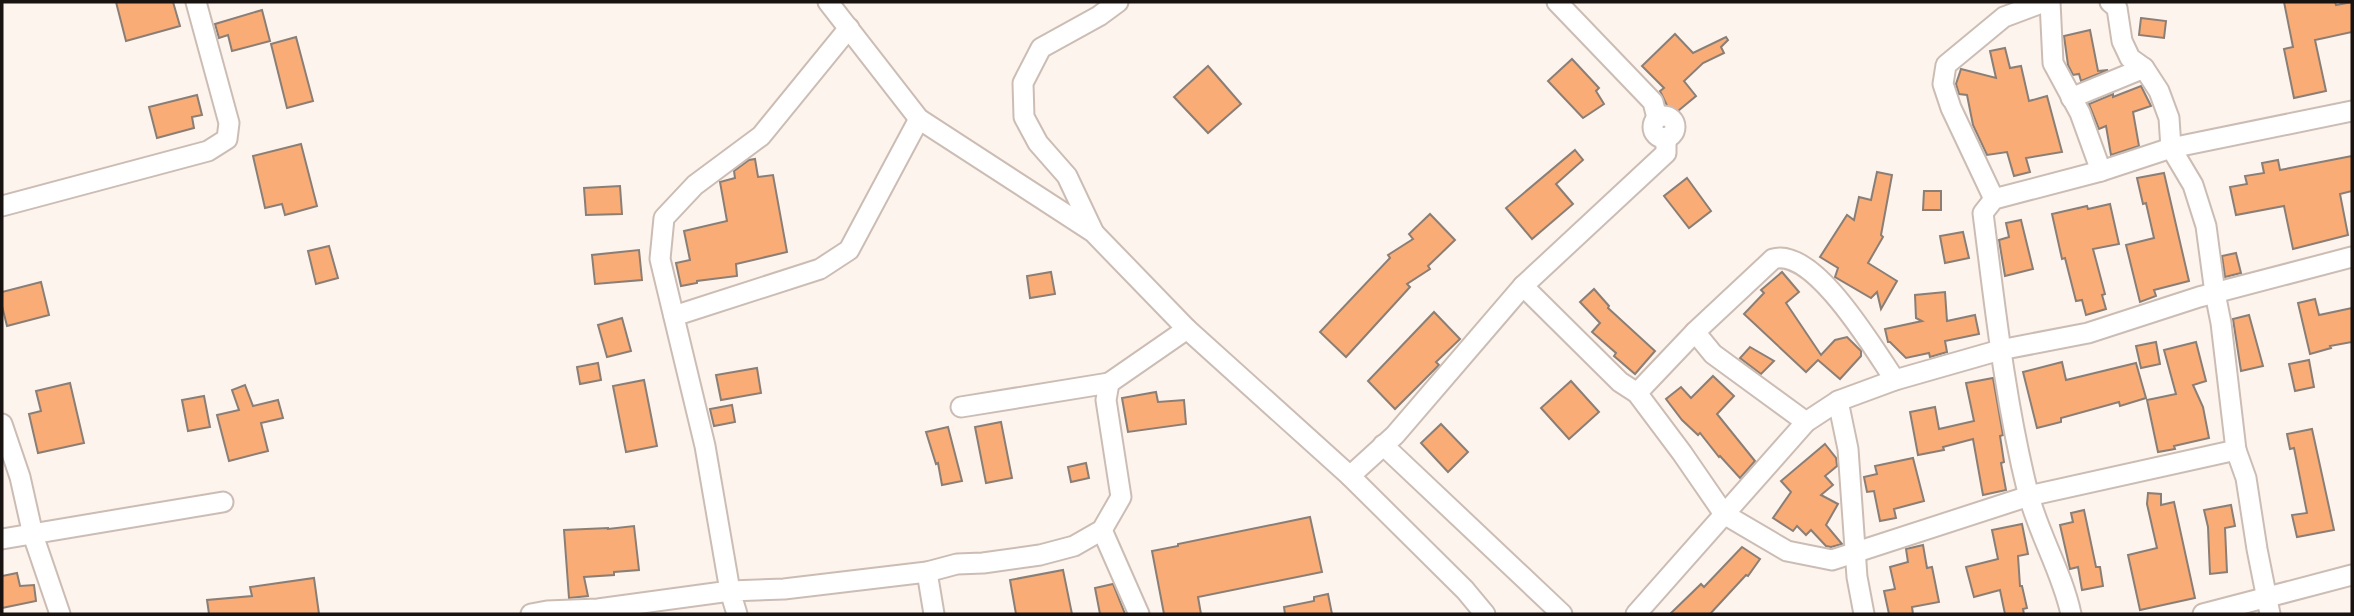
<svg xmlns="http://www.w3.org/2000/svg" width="2354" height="616" viewBox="0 0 2354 616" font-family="'Sofia Sans Condensed',sans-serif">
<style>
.building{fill:#faac76;stroke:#8b7e75;stroke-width:2}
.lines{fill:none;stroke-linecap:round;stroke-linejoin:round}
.minor-casing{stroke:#ccbdb4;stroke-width:23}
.minor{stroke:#fff;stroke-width:19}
</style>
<rect width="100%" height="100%" fill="#fdf4ee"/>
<g class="building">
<polygon points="116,2 173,2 180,26 126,41"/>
<polygon points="2284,2 2335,2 2336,5 2352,2 2352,32 2315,40 2326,91 2294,98 2284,49 2293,47"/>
<polygon points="262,10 270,41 232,51 228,35 219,38 215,24"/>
<polygon points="2141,18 2166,21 2164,38 2139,35"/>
<polygon points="2090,30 2098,71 2108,70 2081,81 2079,74 2073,75 2068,65 2064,36"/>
<polygon points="1675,34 1693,53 1726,37 1728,40 1721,47 1724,53 1703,63 1684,81 1696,96 1672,116 1660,91 1664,88 1642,66"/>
<polygon points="296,37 313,101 287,108 271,44"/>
<polygon points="2005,48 2010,68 2021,66 2029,101 2047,96 2062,152 2026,158 2030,172 2014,176 2007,152 1987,155 1973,125 1967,95 1959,94 1956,84 1961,69 1996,78 1990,51"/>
<polygon points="1572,59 1599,88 1596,91 1604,104 1583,118 1548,81"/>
<polygon points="1208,66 1241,104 1208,133 1174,97"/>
<polygon points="2141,86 2151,106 2133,112 2139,146 2111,155 2106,126 2099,129 2089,104 2113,94 2113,97"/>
<polygon points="197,95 202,115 192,117 194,128 157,138 149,107"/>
<polygon points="301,144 317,206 285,215 282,204 265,208 253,156"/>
<polygon points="1575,150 1583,160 1556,184 1573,204 1532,239 1506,208"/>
<polygon points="2352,156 2352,191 2340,194 2348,235 2293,249 2284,206 2236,215 2230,187 2247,184 2245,176 2264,173 2262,163 2278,160 2280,170"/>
<polygon points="755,159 758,177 773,175 787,252 736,264 737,276 697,281 697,283 681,286 676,263 690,260 684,231 727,221 720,182 735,178 734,171 749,160"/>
<polygon points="1877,172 1892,175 1881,235 1883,237 1868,263 1897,281 1881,309 1877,292 1871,298 1835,277 1838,268 1820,257 1847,215 1854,220 1859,197 1871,200"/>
<polygon points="2164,173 2189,281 2154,290 2156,296 2140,302 2126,245 2154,238 2146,203 2143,204 2137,178"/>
<polygon points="1687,178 1711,211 1689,228 1664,196"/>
<polygon points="620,186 622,214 586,215 584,188"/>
<polygon points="1924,191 1941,191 1941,210 1923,210"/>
<polygon points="2110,204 2119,244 2093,249 2105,294 2102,295 2106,309 2086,315 2082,300 2076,301 2065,258 2062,259 2052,214 2087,206 2088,209"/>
<polygon points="1430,214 1455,240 1428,266 1430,269 1407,284 1410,287 1346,357 1320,332 1390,258 1388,255 1413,239 1409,234"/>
<polygon points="2021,220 2033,269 2005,276 1999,240 2009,237 2006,223"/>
<polygon points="1963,232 1969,258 1945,263 1940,236"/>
<polygon points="329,246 338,278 316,284 308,251"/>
<polygon points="639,250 642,280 595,284 592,255"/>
<polygon points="2236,253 2241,273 2225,277 2222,256"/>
<polygon points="1051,272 1055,294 1030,298 1027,276"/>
<polygon points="1782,272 1799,292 1786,303 1821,355 1835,340 1847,337 1861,351 1861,356 1840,379 1818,360 1806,372 1744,314 1764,293 1761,290"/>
<polygon points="41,282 49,315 7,326 2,306 2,292"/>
<polygon points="1594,289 1609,306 1608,308 1655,351 1635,374 1614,356 1616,353 1592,332 1600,323 1580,302"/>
<polygon points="1945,292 1947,321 1975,315 1979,334 1945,341 1947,352 1930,357 1929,353 1906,358 1890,342 1888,342 1885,329 1922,321 1916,318 1915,295"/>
<polygon points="2315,299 2319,315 2352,308 2352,342 2330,346 2331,348 2310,354 2298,303"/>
<polygon points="1434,312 1460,339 1436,362 1439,365 1395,409 1368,381"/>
<polygon points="2249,315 2263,366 2241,371 2233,319"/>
<polygon points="622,318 631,351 607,357 598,325"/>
<polygon points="2156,342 2160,364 2141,368 2136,346"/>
<polygon points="2196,342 2206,381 2193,385 2203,407 2209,438 2174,446 2175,449 2158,452 2147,400 2176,394 2164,350"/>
<polygon points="1750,347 1774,361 1761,374 1740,358"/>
<polygon points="2309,360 2314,387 2295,391 2289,364"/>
<polygon points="2062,362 2066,380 2136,363 2146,398 2120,406 2119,402 2061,418 2061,422 2037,428 2023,372"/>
<polygon points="598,363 601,380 580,384 577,367"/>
<polygon points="757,368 761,393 721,400 716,375"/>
<polygon points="1713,376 1734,396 1717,414 1755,461 1740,478 1720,456 1719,457 1700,433 1698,435 1682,420 1666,399 1681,387 1691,398"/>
<polygon points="1993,378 2003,435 2000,436 2004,462 2001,463 2006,490 1983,495 1973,439 1943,447 1944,450 1918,455 1910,412 1935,407 1939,429 1974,421 1966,383"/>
<polygon points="644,380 657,446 626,452 613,386"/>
<polygon points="1571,381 1599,412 1569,439 1541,408"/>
<polygon points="70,383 84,443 38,453 29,414 41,411 36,391"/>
<polygon points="245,385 253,406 278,400 283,418 261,423 268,451 229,461 217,415 239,410 232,390"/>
<polygon points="1156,392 1158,402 1184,400 1186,424 1128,432 1122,398"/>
<polygon points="204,396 210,427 188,431 182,400"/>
<polygon points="732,405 735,422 714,426 710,409"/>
<polygon points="1001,422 1012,478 986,483 975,427"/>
<polygon points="1441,424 1468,452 1448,472 1421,443"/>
<polygon points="948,427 962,481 942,485 938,463 936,464 926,432"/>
<polygon points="2312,429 2334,530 2297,537 2292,515 2307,513 2294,448 2290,449 2287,434"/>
<polygon points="1825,444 1836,458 1837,466 1825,476 1833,485 1821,495 1838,504 1826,525 1842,544 1831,547 1826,546 1811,530 1806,535 1797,526 1793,531 1773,518 1791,492 1781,481"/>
<polygon points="1913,458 1924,501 1894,509 1896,518 1880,521 1874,491 1867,492 1864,477 1877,474 1875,466"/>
<polygon points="1086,463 1089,478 1071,482 1068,467"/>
<polygon points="2148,493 2161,494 2161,505 2174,502 2195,598 2140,610 2128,555 2157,548 2147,504"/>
<polygon points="2231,505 2235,526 2225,528 2227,572 2210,574 2208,527 2204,510"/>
<polygon points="2084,510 2096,567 2100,567 2103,586 2082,590 2078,567 2070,569 2060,525 2073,522 2071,513"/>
<polygon points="1310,517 1322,572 1198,597 1201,614 1164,614 1152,551 1178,546 1178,544"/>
<polygon points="2022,524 2028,554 2018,556 2020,586 2022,586 2027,608 2023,609 2024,614 2005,614 2000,590 1974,597 1966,567 1998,559 1992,530"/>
<polygon points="634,526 639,570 614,572 614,575 584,577 588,596 569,598 564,530 608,528 608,529"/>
<polygon points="1923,545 1927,568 1932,567 1939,602 1912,607 1913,614 1889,614 1884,591 1895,589 1890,567 1908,562 1906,549"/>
<polygon points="1742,547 1760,559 1748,576 1746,575 1710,614 1670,614 1701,584 1704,587"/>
<polygon points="1063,570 1072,614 1016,614 1010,580"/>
<polygon points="17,573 20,586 34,585 36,601 2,608 2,576"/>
<polygon points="314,578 319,614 209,614 207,600 252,596 250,587"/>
<polygon points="1113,584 1125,614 1100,614 1095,588"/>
<polygon points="1328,594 1332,614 1285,614 1284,607 1314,601 1314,597"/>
</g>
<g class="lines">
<defs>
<g id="minor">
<polyline points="828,2 919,119 1093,232 1187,329 1350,476 1465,590 1485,614"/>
<polyline points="1557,2 1653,102 1657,118"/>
<polyline points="2050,2 2053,63 2080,113 2101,171"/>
<polyline points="2110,2 2117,8 2122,41 2130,58 2144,68 2159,91 2169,118 2171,148 2193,185 2206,226 2215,293 2221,323 2236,450 2246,478 2257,549 2270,614"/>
<polyline points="2071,98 2144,68"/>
<circle cx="1664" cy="127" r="11"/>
<polyline points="1994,199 1951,108 1943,84 1946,65 2004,17 2044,2"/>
<polyline points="2,206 208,151 227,139 229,123 196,2"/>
<polyline points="1093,231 1067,176 1038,143 1024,117 1023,83 1041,48 1099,16 1118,2"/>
<polyline points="1523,286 1666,153 1666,137"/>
<polyline points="674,316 820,269 849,250 919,119"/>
<polyline points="1695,332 1713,354 1806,422"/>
<path d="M1637,393L1695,332L1773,259C1814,246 1875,351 1895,380"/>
<polyline points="1838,401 1848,449 1857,577 1864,614"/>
<polyline points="961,407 1109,383"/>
<polyline points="2,424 20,477 33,535 60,614"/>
<polyline points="1383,445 1562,614"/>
<polyline points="1350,476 1395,435 1523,286 1620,382 1637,393 1682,453 1724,514 1787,551 1832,560 2029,496 2236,450"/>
<polyline points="1102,530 1139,614"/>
<polyline points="2,539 223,502"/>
<polyline points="927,572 934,614"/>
<polyline points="531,614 547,611 598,609 730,591 705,446 660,259 664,218 695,185 761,136 849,28"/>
<polyline points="737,614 730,591 784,589 927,572 957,564 983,563 1040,555 1074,546 1102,530 1121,497 1106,400 1109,383 1187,329"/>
<polyline points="1636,614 1806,422 1838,401 1895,380 2000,350 2088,333 2199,297 2352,257"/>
<path d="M2071,614C2062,572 2039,535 2028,493C2005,401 1995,307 1983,213L1994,199L2101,171L2171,148L2352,111"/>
<polyline points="2203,614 2352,575"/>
</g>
</defs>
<use href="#minor" class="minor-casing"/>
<use href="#minor" class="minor"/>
</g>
<rect width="2354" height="616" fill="none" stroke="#181310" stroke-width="7"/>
</svg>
